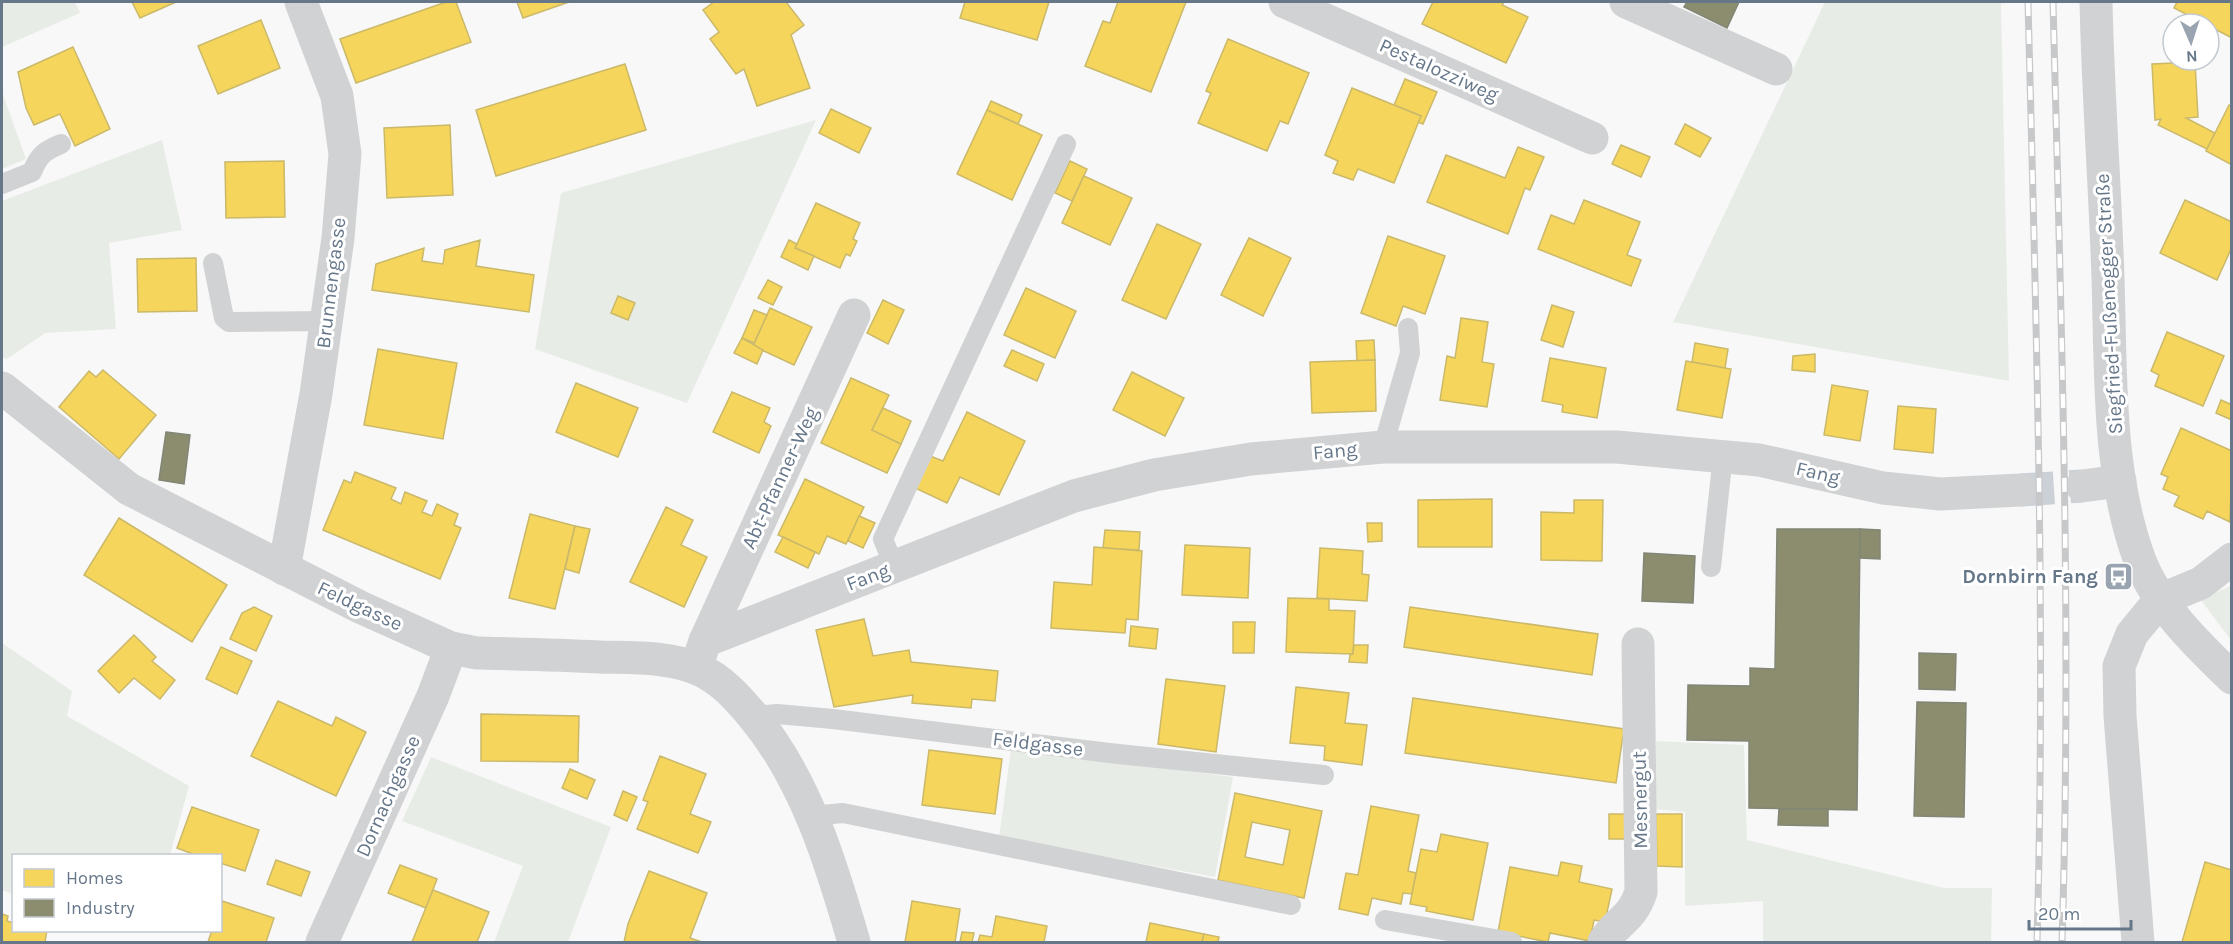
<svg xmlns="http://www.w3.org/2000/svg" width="2233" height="944" viewBox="0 0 2233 944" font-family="Karla,sans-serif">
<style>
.green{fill:#e8ece6}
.homes{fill:#f6d55c;stroke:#cbb96a;stroke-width:1.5;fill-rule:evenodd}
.industry{fill:#8c8c6e;stroke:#818676;stroke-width:1.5}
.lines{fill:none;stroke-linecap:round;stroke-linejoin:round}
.minor-tunnel{stroke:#ccd1d7;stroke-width:33;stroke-dasharray:33 16;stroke-linecap:butt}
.service{stroke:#d1d2d3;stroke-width:20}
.minor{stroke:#d1d2d3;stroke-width:33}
.rail-casing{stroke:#c7c8ca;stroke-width:7}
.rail{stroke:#fff;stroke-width:4.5;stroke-dasharray:14;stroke-linecap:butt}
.labels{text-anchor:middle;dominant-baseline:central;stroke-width:6;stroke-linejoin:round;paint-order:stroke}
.street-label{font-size:20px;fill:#66778a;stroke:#fff}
.poi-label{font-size:20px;font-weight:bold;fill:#66778a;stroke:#fff;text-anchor:end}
</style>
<rect width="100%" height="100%" fill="#f8f8f8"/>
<g class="green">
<polygon points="2,2 75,2 80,13 2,47"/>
<polygon points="1825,2 2001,2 2009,381 1673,322"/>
<polygon points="2,92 26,159 2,169"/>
<polygon points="816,120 687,403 535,349 561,193"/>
<polygon points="162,140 182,230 109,243 116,329 45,333 7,359 2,357 2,201"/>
<polygon points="2231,586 2231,640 2200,599"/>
<polygon points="2,643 72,691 67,716 189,786 170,855 14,856 13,894 2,890"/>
<polygon points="1656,741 1744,745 1747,840 1944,888 1992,888 1991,942 1763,942 1763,901 1685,906 1685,812 1655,809"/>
<polygon points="1011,749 1233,777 1215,877 999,838"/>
<polygon points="431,757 611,827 568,942 494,942 523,866 402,821"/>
</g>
<g class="homes">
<polygon points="132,2 176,2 140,18"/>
<polygon points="446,2 456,2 471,42 356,83 340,39"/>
<polygon points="517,2 569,2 523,18"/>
<polygon points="714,2 786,2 804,25 791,35 810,88 757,106 744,69 736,74 710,39 719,32 703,10"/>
<polygon points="965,2 1049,2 1037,40 960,18"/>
<polygon points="1118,2 1186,2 1151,92 1085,66 1103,21 1110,23"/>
<polygon points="1433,2 1504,2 1502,5 1528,17 1506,63 1422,24"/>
<polygon points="2177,2 2232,2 2232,38 2209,26 2209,24 2205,24 2174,8"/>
<polygon points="261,20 280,68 218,94 198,46"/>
<polygon points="1228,39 1309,73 1288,124 1280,121 1267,151 1198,123 1211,93 1206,91"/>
<polygon points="73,47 110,129 75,146 60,114 34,125 26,108 18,72"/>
<polygon points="2195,62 2198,117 2186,118 2215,133 2207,149 2158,125 2161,119 2155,120 2152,64"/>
<polygon points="625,64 646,130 496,176 476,110"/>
<polygon points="1405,79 1437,92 1423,124 1418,122 1421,116 1394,105"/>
<polygon points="1352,88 1421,116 1394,183 1358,169 1353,180 1333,173 1338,161 1325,155"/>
<polygon points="991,101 1022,115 1018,124 987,110"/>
<polygon points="2229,105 2232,107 2232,165 2206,151"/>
<polygon points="831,109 871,128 859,153 819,133"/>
<polygon points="987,110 1042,135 1012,200 957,174"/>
<polygon points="1685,124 1711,138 1700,157 1675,144"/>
<polygon points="450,125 453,195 387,198 384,128"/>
<polygon points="1621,145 1650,157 1641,177 1612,164"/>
<polygon points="1518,147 1544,157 1530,190 1525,188 1508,234 1427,202 1446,155 1505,178"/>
<polygon points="284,161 285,217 226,218 225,162"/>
<polygon points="1070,161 1087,169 1072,201 1055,193"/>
<polygon points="1084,176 1132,198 1110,245 1062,223"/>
<polygon points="1584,200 1640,222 1627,255 1641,260 1631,286 1538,249 1551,215 1574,224"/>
<polygon points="2185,200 2232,222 2232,247 2217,280 2160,253"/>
<polygon points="816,203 860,223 853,239 857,241 850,256 846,254 840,268 795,248"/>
<polygon points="1157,224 1201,244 1166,319 1122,300"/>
<polygon points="1388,236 1445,256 1425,314 1403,306 1396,326 1361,313"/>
<polygon points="1249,238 1291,258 1263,316 1221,295"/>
<polygon points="480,240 476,266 534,275 529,312 372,290 376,264 424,248 422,261 443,264 445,250"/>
<polygon points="789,240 797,244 795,248 814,256 808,270 781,257"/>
<polygon points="196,258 197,311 138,312 137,259"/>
<polygon points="768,280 782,287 773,305 758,298"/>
<polygon points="1026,288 1076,311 1055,358 1004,335"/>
<polygon points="618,296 635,303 628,320 611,313"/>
<polygon points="883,300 904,310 888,344 867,333"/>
<polygon points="1552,305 1574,312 1563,347 1541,340"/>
<polygon points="770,308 812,327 794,365 753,346"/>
<polygon points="754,310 767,315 754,343 742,338"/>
<polygon points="1461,318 1488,322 1482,362 1494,364 1487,407 1440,400 1447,356 1455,358"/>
<polygon points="2167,332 2224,356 2203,406 2155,386 2159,375 2151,371"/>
<polygon points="742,338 763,350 757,364 734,353"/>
<polygon points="1374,340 1375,360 1357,361 1356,341"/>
<polygon points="1695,343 1728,349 1725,368 1692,362"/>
<polygon points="378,349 457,363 443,439 364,425"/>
<polygon points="1012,350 1044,364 1037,381 1004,366"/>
<polygon points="1815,354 1815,372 1792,370 1793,356"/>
<polygon points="1550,358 1606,368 1597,418 1562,412 1563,405 1542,401"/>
<polygon points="1375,360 1376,411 1312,413 1310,362"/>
<polygon points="1686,361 1731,369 1722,418 1677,410"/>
<polygon points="103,370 156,415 119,459 59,407 89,371 96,377"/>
<polygon points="1132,372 1184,398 1165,436 1113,410"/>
<polygon points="851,378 889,395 872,430 901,444 887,473 821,443"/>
<polygon points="576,383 638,408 618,457 556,432"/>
<polygon points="1832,385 1868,391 1860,441 1824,435"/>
<polygon points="732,392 770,408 764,422 771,426 759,453 713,432"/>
<polygon points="2221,400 2230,404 2232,400 2232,420 2216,413"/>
<polygon points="1898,406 1936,409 1933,453 1894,449"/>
<polygon points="883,408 911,421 901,444 872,430"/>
<polygon points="967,412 1025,441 999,495 960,477 947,503 915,488 930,456 943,461"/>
<polygon points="2181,428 2232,451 2230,522 2207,511 2203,519 2174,506 2179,496 2163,489 2168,477 2161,474"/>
<polygon points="355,472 396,488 391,499 401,504 405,492 427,501 422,512 432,516 437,504 458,514 454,525 461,528 440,579 323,530 344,480 351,483"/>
<polygon points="805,479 864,507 846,544 827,536 819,554 778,535"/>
<polygon points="1492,499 1492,547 1418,547 1418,500"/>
<polygon points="1574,500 1603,500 1602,561 1541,560 1541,512 1574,513"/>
<polygon points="666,507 693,520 681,545 707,557 684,607 630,582"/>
<polygon points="530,514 575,526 555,609 509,598"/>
<polygon points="859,516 875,523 863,548 848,541"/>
<polygon points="119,518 227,585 192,642 84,575"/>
<polygon points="1367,523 1382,523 1382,541 1368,542"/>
<polygon points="575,526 590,529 579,573 565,569"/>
<polygon points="1105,530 1140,532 1139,550 1103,548"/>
<polygon points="783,537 815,552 808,568 775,552"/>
<polygon points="1185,545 1250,548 1248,598 1182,595"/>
<polygon points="1094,547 1142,551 1138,620 1126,619 1125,633 1051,628 1054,582 1092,585"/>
<polygon points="1320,548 1363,551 1362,574 1369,575 1367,601 1317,598"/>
<polygon points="1288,598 1329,599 1329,610 1355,611 1353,654 1286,652"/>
<polygon points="254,607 272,616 256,651 230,639 242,613"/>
<polygon points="1410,607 1598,634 1592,675 1404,647"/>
<polygon points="864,619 873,656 909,650 911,662 998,671 995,701 972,699 971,708 912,703 913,695 834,707 816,630"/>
<polygon points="1233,622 1255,622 1254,653 1233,653"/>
<polygon points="1131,626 1158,629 1156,649 1129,646"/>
<polygon points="134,635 156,657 152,661 175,680 160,699 134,678 119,693 98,671"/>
<polygon points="1354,645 1368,645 1367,663 1349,662 1350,655 1353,654"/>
<polygon points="221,647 252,661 237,694 206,679"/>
<polygon points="1166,679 1225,686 1216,752 1158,744"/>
<polygon points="1296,687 1349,693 1345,723 1367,725 1362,765 1324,760 1325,746 1290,743"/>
<polygon points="1413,698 1624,729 1616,783 1405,753"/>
<polygon points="278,701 332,726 336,717 366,732 336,796 251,756"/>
<polygon points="481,714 579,716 578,762 481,761"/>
<polygon points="929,750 1002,759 995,814 922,805"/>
<polygon points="660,756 706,774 690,814 711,822 698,853 637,829 648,802 643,800"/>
<polygon points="570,769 595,780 587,799 562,788"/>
<polygon points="623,791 637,797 627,821 614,815"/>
<path d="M1235,793L1322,811L1304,898L1218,880ZM1252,822L1290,830L1283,865L1245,857Z"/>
<polygon points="1371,806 1419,815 1408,871 1416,873 1412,894 1403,893 1401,904 1372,898 1368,915 1339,909 1346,873 1358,875"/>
<polygon points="192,807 259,830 245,871 220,863 220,856 198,856 177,848"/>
<rect x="1609" y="814" width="20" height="25"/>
<polygon points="1656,814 1682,814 1682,867 1657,866"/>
<polygon points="1441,834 1488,843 1473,920 1426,911 1427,907 1410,904 1421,849 1437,852"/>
<polygon points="276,860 310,872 301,896 267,884"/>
<polygon points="1561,862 1582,866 1579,882 1612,889 1605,922 1594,920 1590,941 1550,933 1548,942 1498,932 1510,867 1558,876"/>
<polygon points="2205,862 2232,870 2232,942 2182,942"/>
<polygon points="400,865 437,879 426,908 388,893"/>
<polygon points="649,871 707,893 690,938 702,942 624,942 628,924"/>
<polygon points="433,890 489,912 477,942 412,942"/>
<polygon points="222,901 274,918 266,942 208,942 212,930 220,930"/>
<polygon points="912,901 960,909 955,942 905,942"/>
<polygon points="2,914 8,916 7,921 14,923 14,930 47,930 45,942 2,942"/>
<polygon points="996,916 1047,926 1044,942 978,942 980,935 992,937"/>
<polygon points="1150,923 1204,934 1202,942 1146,942"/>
<polygon points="962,932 974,933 972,942 960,942"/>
<polygon points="1204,934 1219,937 1218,942 1202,942"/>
</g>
<g class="industry">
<polygon points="1687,2 1739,2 1727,28 1684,7"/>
<polygon points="166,432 190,435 184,484 159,480"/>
<polygon points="1777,529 1860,529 1857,810 1749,808 1749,741 1687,740 1688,685 1750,686 1750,668 1775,669"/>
<polygon points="1860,529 1880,530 1880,559 1860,558"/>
<polygon points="1644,553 1695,556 1693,603 1642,601"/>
<polygon points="1919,653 1956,654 1955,690 1919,689"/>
<polygon points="1917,702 1966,703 1964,817 1914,816"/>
<polygon points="1779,809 1828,809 1828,826 1778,825"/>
</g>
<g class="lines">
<polyline class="minor-tunnel" points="2021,490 2082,486"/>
<g class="service">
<path d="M2,184L32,172C39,155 44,151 61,144"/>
<polyline points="213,263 224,318 229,322 326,321"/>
<polyline points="1383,447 1410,353 1408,328"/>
<polyline points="894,566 883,539 1066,144"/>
<polyline points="1711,567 1723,455"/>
<polyline points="753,716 777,714 833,719 1118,754 1324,775"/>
<polyline points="811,816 843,813 1291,905"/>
<polyline points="1385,920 1512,942"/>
</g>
<g class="minor">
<polyline points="1285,2 1592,138"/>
<polyline points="1626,2 1776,69"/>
<path d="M2096,2C2098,94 2105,186 2108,278C2111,372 2107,472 2140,561C2158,607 2197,644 2232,678"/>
<path d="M2,388L129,489L360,607L451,648L477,653C517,654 558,655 599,657C632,658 667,656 698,669C721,679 737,697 753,716C806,780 831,863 854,942"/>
<polyline points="2082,486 2120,481"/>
<polyline points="284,569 316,394 338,238 345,154 337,96 301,2"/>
<polyline points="705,641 854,315"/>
<polyline points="696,668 705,641 1074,496 1154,475 1251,459 1383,447 1617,447 1759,460 1883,488 1940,494 2021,490"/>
<polyline points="322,942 433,696 451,648"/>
<path d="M1604,942C1616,921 1632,920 1641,892L1638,644"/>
<polyline points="2138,942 2120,716 2119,666 2132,634 2160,600 2201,583 2232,559"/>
</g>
<defs>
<g id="rail">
<path d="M2028,2C2036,315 2046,629 2037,942"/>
<path d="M2053,2C2061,315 2072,629 2062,942"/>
</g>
</defs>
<use href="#rail" class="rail-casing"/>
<use href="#rail" class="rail"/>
</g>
<defs>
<symbol id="bus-square" viewBox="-11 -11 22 22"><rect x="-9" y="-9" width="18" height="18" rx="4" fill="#99a4b0" stroke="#fff"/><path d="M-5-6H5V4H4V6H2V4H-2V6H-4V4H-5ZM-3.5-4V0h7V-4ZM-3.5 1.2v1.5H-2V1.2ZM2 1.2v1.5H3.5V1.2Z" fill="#fff"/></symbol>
</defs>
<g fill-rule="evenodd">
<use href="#bus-square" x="2102" y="560" width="33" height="33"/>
</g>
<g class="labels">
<g class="street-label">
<text transform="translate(1439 70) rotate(24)">Pestalozziweg</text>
<text transform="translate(331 283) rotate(-83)">Brunnengasse</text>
<text transform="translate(2109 304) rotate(-93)">Siegfried-Fußenegger Straße</text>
<text transform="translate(1335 451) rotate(-5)">Fang</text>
<text transform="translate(1818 473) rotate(13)">Fang</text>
<text transform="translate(780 478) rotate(-65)">Abt-Pfanner-Weg</text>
<text transform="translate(868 577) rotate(-21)">Fang</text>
<text transform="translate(360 606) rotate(25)">Feldgasse</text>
<text transform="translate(1038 744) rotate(7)">Feldgasse</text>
<text transform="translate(388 796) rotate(-66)">Dornachgasse</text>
<text transform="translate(1640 800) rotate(-91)">Mesnergut</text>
</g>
<g class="poi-label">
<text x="2098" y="576">Dornbirn Fang</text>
</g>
</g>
<rect width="2233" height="944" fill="none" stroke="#66778a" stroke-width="6"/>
<rect x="12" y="854" width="210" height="78" fill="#ffffff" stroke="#c2c9d0" stroke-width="1.5"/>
<rect x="24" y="869" width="30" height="18" fill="#f6d55c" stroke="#c2c9d0" stroke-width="1.5"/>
<text x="66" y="884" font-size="18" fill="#66778a">Homes</text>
<rect x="24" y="899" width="30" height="18" fill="#8c8c6e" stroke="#c2c9d0" stroke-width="1.5"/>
<text x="66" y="914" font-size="18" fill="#66778a">Industry</text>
<g transform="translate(2191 42) rotate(177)"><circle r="28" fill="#ffffff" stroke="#c2c9d0" stroke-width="1.5"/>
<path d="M0-4.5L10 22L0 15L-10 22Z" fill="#99a4b0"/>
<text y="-9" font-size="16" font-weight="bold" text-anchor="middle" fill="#66778a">N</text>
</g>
<path d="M2029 920v9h102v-9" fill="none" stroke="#66778a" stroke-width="3"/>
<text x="2038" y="920" font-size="18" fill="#66778a" stroke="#ffffff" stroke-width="4.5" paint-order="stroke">20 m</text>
</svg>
